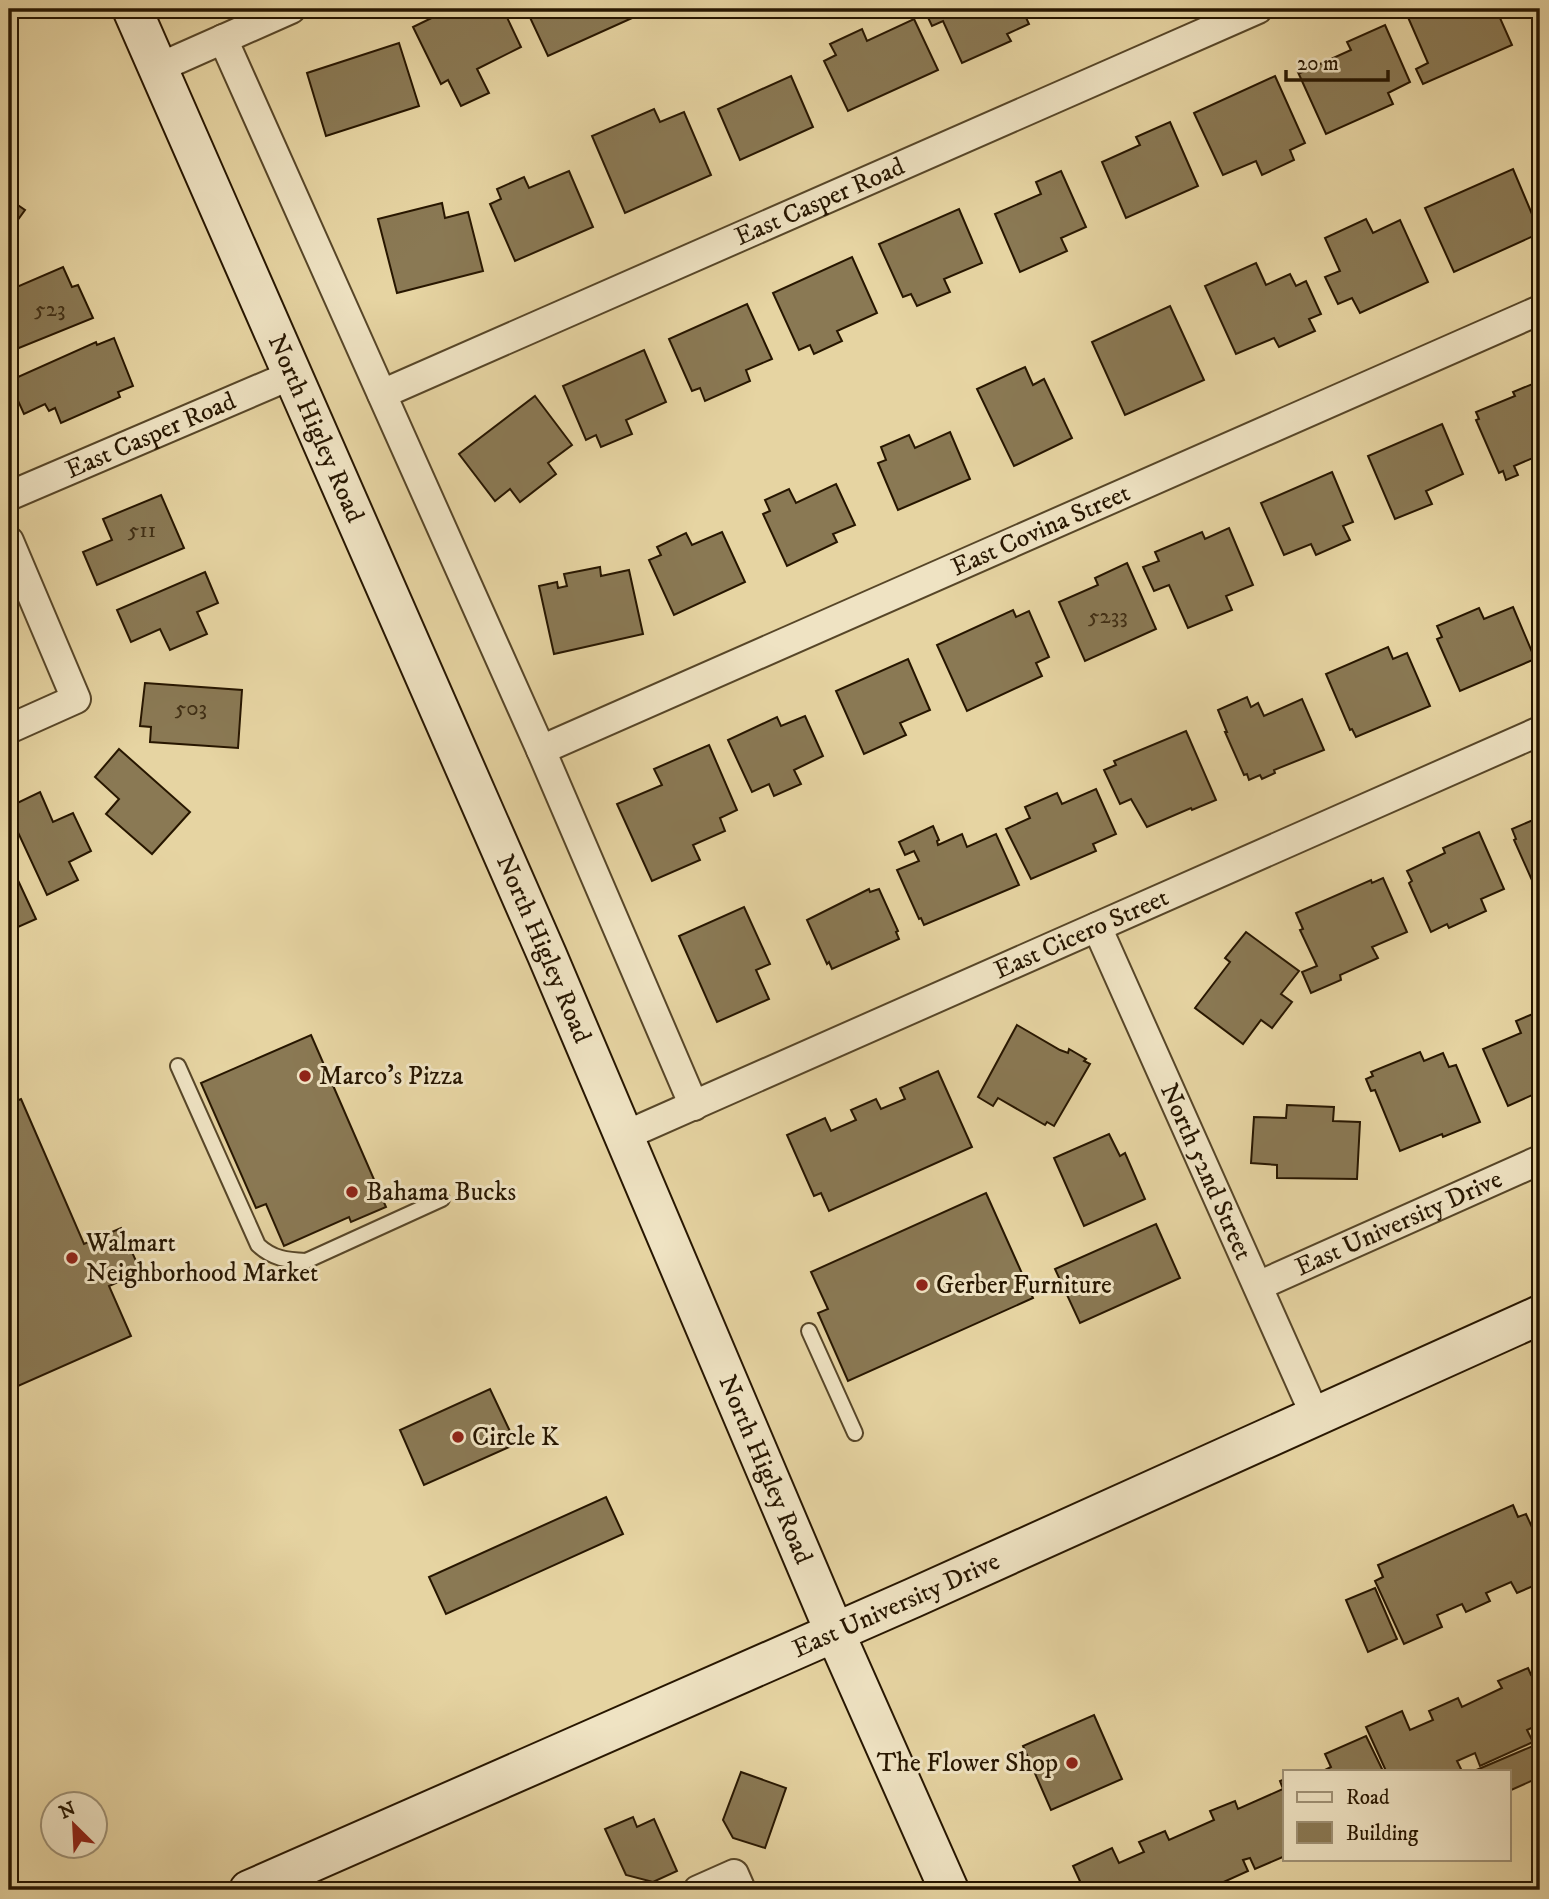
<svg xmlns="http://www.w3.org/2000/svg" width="1549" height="1899" viewBox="0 0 1549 1899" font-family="'IM FELL DW Pica',serif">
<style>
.building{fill:#8a7954;stroke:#271600;stroke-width:2}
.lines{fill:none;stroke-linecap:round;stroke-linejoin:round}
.service-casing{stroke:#574628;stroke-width:18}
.minor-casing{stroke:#574628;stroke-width:32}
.secondary-casing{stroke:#271600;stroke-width:42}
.service{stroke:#efe3c3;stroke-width:14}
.minor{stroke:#efe3c3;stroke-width:28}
.secondary{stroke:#efe3c3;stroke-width:38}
.poi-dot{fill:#8f2418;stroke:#efe3c3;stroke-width:2.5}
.labels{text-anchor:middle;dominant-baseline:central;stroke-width:6;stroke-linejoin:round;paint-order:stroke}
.number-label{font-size:23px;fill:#402f15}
.street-label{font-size:26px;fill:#271600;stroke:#efe3c3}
.poi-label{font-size:26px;fill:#271600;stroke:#efe3c3;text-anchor:start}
</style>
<rect width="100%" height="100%" fill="#e6d4a2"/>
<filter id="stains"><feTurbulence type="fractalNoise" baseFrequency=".00286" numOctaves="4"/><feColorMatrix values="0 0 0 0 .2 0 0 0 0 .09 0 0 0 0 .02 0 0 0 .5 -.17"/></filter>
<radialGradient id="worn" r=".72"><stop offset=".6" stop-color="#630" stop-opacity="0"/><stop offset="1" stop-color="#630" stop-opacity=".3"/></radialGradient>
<g class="building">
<polygon points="450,9 503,9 521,47 477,69 489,93 461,106 448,80 441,84 413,27"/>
<polygon points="526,9 638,9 641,14 548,56"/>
<polygon points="924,9 1022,9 1029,24 1007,34 1011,41 962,63 943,21 932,26"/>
<polygon points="1422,9 1496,9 1512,45 1423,84 1416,69 1428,63 1407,15"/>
<polygon points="1529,9 1540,9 1540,35"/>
<polygon points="914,19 938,70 848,111 824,61 836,55 830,44 862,29 867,41"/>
<polygon points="1385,25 1410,82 1388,93 1393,104 1326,134 1297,70 1300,73 1351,50 1347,42"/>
<polygon points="399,43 419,106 326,136 307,73"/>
<polygon points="791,76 813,127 740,160 718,109"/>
<polygon points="1275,76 1305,143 1290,150 1294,160 1262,175 1256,161 1223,175 1194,113"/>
<polygon points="654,109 660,122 684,112 711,175 625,213 592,136"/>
<polygon points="1170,122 1198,186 1126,218 1102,162 1140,145 1136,137"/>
<polygon points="1513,169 1540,233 1454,272 1425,208"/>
<polygon points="569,171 593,227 515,261 490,204 501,199 497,189 524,177 529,188"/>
<polygon points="1061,171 1086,227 1061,238 1067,251 1020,272 995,214 1041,194 1036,182"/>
<polygon points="9,199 25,210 9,232"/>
<polygon points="442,203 445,218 468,212 483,271 397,293 378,219"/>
<polygon points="959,209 982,263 944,279 950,292 917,306 911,294 903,297 879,244"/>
<polygon points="1366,219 1373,233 1400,220 1428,282 1360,313 1352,298 1338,304 1325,277 1340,271 1325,238"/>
<polygon points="852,257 877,313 837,331 842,341 814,354 810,345 799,350 773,293"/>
<polygon points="1256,263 1266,285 1290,274 1296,286 1306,281 1321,314 1309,319 1315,331 1279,347 1274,338 1236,354 1205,286"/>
<polygon points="63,267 72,287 78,285 93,318 9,352 9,314 13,312 11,306 17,303 12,289"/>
<polygon points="747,304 772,359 746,370 750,381 705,401 700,388 692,391 669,339"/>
<polygon points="1170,306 1204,380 1125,415 1092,342"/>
<polygon points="114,338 133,386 118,392 120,397 61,423 55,408 49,411 45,404 24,414 9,381 96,342 97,345"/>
<polygon points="644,350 666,402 626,420 632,434 601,447 596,435 586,440 563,386"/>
<polygon points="1025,367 1033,385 1044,379 1072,438 1014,466 977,389"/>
<polygon points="1540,381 1540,455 1514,466 1518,475 1506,480 1503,471 1499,473 1476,420 1479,419 1476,412 1515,396 1513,392"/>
<polygon points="535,396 572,445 548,463 556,474 520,502 510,489 495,501 459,454"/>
<polygon points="1442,424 1463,474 1426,491 1432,504 1395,519 1368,456"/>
<polygon points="950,432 970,479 898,510 878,463 886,460 881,447 909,435 915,448"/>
<polygon points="1332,472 1353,522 1343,526 1350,540 1316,555 1311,544 1284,555 1261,503"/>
<polygon points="836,484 855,525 833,534 837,542 787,566 763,514 770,511 765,500 789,489 796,503"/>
<polygon points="161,495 184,548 97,585 83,552 112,540 103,519"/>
<polygon points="1229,528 1253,585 1226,596 1232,610 1188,628 1169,585 1154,591 1143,567 1159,561 1155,552 1202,532 1205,539"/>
<polygon points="722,532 745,582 674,615 649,560 661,555 657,547 686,533 692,545"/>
<polygon points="1127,563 1156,629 1085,661 1059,602 1098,585 1095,578"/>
<polygon points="600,567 601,576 629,570 643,634 554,654 539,586 557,582 558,588 567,586 564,574"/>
<polygon points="205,572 218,603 197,612 207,634 170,650 160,629 131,642 117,610"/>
<polygon points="1513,607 1535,659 1460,691 1437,639 1442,637 1437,626 1479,608 1484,619"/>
<polygon points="1013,610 1016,617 1029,611 1049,657 1036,663 1042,676 967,711 937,645"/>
<polygon points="1388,647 1393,659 1407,653 1430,706 1356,737 1352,729 1350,730 1326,674"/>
<polygon points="908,659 930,710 900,723 906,735 864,754 836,691"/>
<polygon points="145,683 242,690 238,748 150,742 151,727 140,726"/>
<polygon points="1247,697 1251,707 1258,703 1264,716 1302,699 1324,750 1274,770 1275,773 1262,779 1260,775 1249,780 1247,774 1244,775 1225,732 1227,732 1218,710"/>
<polygon points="805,716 823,756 794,770 801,784 774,796 769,784 752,792 728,740 777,717 781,726"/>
<polygon points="1186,731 1216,800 1192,810 1191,808 1147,827 1131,799 1120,804 1104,770 1116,765 1114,761"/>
<polygon points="709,745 737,810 720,818 725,831 693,845 700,860 652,881 617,804 662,785 654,769"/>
<polygon points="119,749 190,812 152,854 106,814 119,799 95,777"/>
<polygon points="1096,789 1116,834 1093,844 1096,851 1031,879 1006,829 1030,818 1025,807 1057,793 1062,804"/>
<polygon points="40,792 53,822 73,813 91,851 69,862 78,880 47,895 9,813 9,807"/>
<polygon points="1540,817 1540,896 1539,896 1514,840 1516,839 1512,829"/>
<polygon points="933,826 939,840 937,841 938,845 962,834 967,847 996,834 1019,885 924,925 921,918 919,919 897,870 919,861 914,851 905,855 899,842"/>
<polygon points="1479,832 1504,889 1481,899 1486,911 1449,928 1447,924 1431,932 1409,883 1412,881 1407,871 1445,853 1443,848"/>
<polygon points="9,861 36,919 9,931"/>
<polygon points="1383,878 1407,932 1372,947 1378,958 1340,975 1341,980 1311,993 1302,972 1317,966 1300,930 1303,929 1296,913 1371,880 1372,883"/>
<polygon points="869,889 870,892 879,889 898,931 896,932 899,939 832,969 829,962 827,964 807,920"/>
<polygon points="744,907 770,964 756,970 769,999 717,1022 679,936"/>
<polygon points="1246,932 1299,971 1281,994 1292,1002 1272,1028 1261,1020 1243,1044 1195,1008 1230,962 1225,958"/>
<polygon points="1540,1011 1540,1085 1537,1087 1539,1092 1508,1106 1483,1049 1521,1033 1516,1021"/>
<polygon points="1017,1025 1060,1050 1068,1053 1069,1049 1086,1059 1084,1061 1090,1064 1054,1126 1047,1122 1045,1125 998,1098 993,1106 978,1097"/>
<polygon points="311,1035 386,1207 351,1222 349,1217 284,1246 266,1204 256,1208 201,1083"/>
<polygon points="1420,1052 1424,1061 1443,1053 1449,1067 1456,1065 1480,1122 1443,1137 1442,1134 1400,1151 1375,1090 1371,1091 1366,1079 1373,1076 1371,1072"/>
<polygon points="938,1071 972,1147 829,1211 821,1193 814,1196 787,1135 825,1118 831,1131 856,1120 851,1110 876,1099 881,1109 905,1099 900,1088"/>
<polygon points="21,1099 84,1244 121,1228 141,1272 109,1286 131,1336 9,1390 9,1104"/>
<polygon points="1287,1105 1334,1107 1333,1121 1360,1122 1357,1179 1277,1178 1277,1165 1251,1163 1254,1117 1286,1118"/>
<polygon points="1109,1134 1120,1156 1125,1153 1145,1199 1084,1226 1054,1158"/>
<polygon points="986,1193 1033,1298 848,1381 818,1313 828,1309 811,1272"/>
<polygon points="1156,1224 1180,1278 1080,1323 1055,1269"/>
<polygon points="490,1389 516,1444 424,1485 400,1430"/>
<polygon points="606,1497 623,1534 446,1614 429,1577"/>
<polygon points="1513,1505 1518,1517 1526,1514 1540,1545 1540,1583 1517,1593 1511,1582 1486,1593 1490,1601 1466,1612 1462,1604 1437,1615 1442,1627 1404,1644 1375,1581 1383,1577 1378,1565"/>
<polygon points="1375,1588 1397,1639 1368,1652 1346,1600"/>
<polygon points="1528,1668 1531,1675 1540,1671 1540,1724 1527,1730 1533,1742 1480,1766 1475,1753 1457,1761 1462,1771 1386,1771 1366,1727 1402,1711 1410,1730 1433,1720 1429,1711 1458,1698 1462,1707 1502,1688 1498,1681"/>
<polygon points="1094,1715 1122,1779 1051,1810 1023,1746"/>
<polygon points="1366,1736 1383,1771 1323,1771 1331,1767 1325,1754"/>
<polygon points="1540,1743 1540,1777 1509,1791 1509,1771 1474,1771"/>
<polygon points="741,1772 786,1788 765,1848 733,1838 723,1820"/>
<polygon points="1285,1779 1285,1856 1255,1869 1250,1858 1243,1860 1248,1871 1206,1890 1084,1890 1073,1866 1112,1848 1119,1863 1144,1852 1139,1842 1165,1831 1169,1840 1214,1820 1210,1811 1235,1801 1238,1809 1283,1789 1280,1781"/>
<polygon points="633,1817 637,1827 654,1819 677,1871 653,1882 626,1875 605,1829"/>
</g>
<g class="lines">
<defs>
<g id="service">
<path d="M178,1066L258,1245C273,1259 287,1260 306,1261L442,1199"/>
<polyline points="809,1331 855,1433"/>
</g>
<g id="minor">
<polyline points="223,39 541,750 694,1106"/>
<polyline points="158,68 291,9"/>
<path id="s1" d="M382,394L1258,9"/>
<path id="s2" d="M9,496L294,374"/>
<polyline points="9,541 76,699 9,729"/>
<path id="s3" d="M541,750L1540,310"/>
<path id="s4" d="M1097,927L1315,1415"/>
<path id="s5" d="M624,1136L1540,731"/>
<path id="s6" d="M1258,1286L1540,1160"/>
<polyline points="698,1890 734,1874 741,1890"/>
</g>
<g id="secondary">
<path id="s7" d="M132,9L547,955L835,1633L949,1890"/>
<path id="s8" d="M249,1890L913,1598L1540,1315"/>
</g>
</defs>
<use href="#service" class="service-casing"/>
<use href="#minor" class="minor-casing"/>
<use href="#secondary" class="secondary-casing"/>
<use href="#service" class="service"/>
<use href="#minor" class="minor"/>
<use href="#secondary" class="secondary"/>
</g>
<g class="poi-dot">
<circle cx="305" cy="1076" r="7"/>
<circle cx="352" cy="1192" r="7"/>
<circle cx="72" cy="1258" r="7"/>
<circle cx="922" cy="1285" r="7"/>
<circle cx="458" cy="1437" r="7"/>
<circle cx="1072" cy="1763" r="7"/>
</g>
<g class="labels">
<g class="number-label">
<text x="50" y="309">523</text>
<text x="142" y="530">511</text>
<text x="1108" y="616">5233</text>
<text x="191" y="708">503</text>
</g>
<g class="street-label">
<text stroke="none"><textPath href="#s1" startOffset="478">East Casper Road</textPath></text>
<text stroke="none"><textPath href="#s7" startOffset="458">North Higley Road</textPath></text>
<text stroke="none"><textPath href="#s2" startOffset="154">East Casper Road</textPath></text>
<text stroke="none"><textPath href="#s3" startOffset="546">East Covina Street</textPath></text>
<text stroke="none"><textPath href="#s5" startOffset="500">East Cicero Street</textPath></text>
<text stroke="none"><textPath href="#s7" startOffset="1026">North Higley Road</textPath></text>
<text stroke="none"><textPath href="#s4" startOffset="268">North 52nd Street</textPath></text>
<text stroke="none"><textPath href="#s6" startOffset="154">East University Drive</textPath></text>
<text stroke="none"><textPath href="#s7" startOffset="1592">North Higley Road</textPath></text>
<text stroke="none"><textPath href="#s8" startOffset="707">East University Drive</textPath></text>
</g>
<g class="poi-label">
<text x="319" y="1076">Marco's Pizza</text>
<text x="366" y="1192">Bahama Bucks</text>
<text x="86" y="1243">Walmart<tspan x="86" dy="30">Neighborhood Market</tspan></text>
<text x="936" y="1285">Gerber Furniture</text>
<text x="472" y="1437">Circle K</text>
<text x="1058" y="1763" text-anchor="end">The Flower Shop</text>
</g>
</g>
<rect width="1549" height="1899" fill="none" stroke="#e6d4a2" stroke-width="35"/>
<rect x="10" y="10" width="1528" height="1878" fill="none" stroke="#271600" stroke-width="3.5"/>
<rect x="18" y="18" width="1514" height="1864" fill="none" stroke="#271600" stroke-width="2"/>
<rect x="1283" y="1770" width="228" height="91" fill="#efe3c3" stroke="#9f9175" stroke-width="2"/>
<rect x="1297" y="1792" width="35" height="10" fill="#efe3c3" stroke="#9f9175" stroke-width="2"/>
<text x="1346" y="1804" font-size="21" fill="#271600">Road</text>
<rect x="1297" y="1822" width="35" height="21" fill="#8a7954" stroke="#9f9175" stroke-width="2"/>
<text x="1346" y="1840" font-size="21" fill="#271600">Building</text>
<g transform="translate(74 1825) rotate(336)"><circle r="33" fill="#efe3c3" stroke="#9f9175" stroke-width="2"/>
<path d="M0-5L12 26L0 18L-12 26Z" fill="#8f2418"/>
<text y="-10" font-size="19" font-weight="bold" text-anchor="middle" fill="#271600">N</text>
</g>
<path d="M1286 70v10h102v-10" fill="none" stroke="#271600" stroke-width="3.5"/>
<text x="1297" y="70" font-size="21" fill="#271600" stroke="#efe3c3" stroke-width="5" paint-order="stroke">20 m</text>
<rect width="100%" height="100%" filter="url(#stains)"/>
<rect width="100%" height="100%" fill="url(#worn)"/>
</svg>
